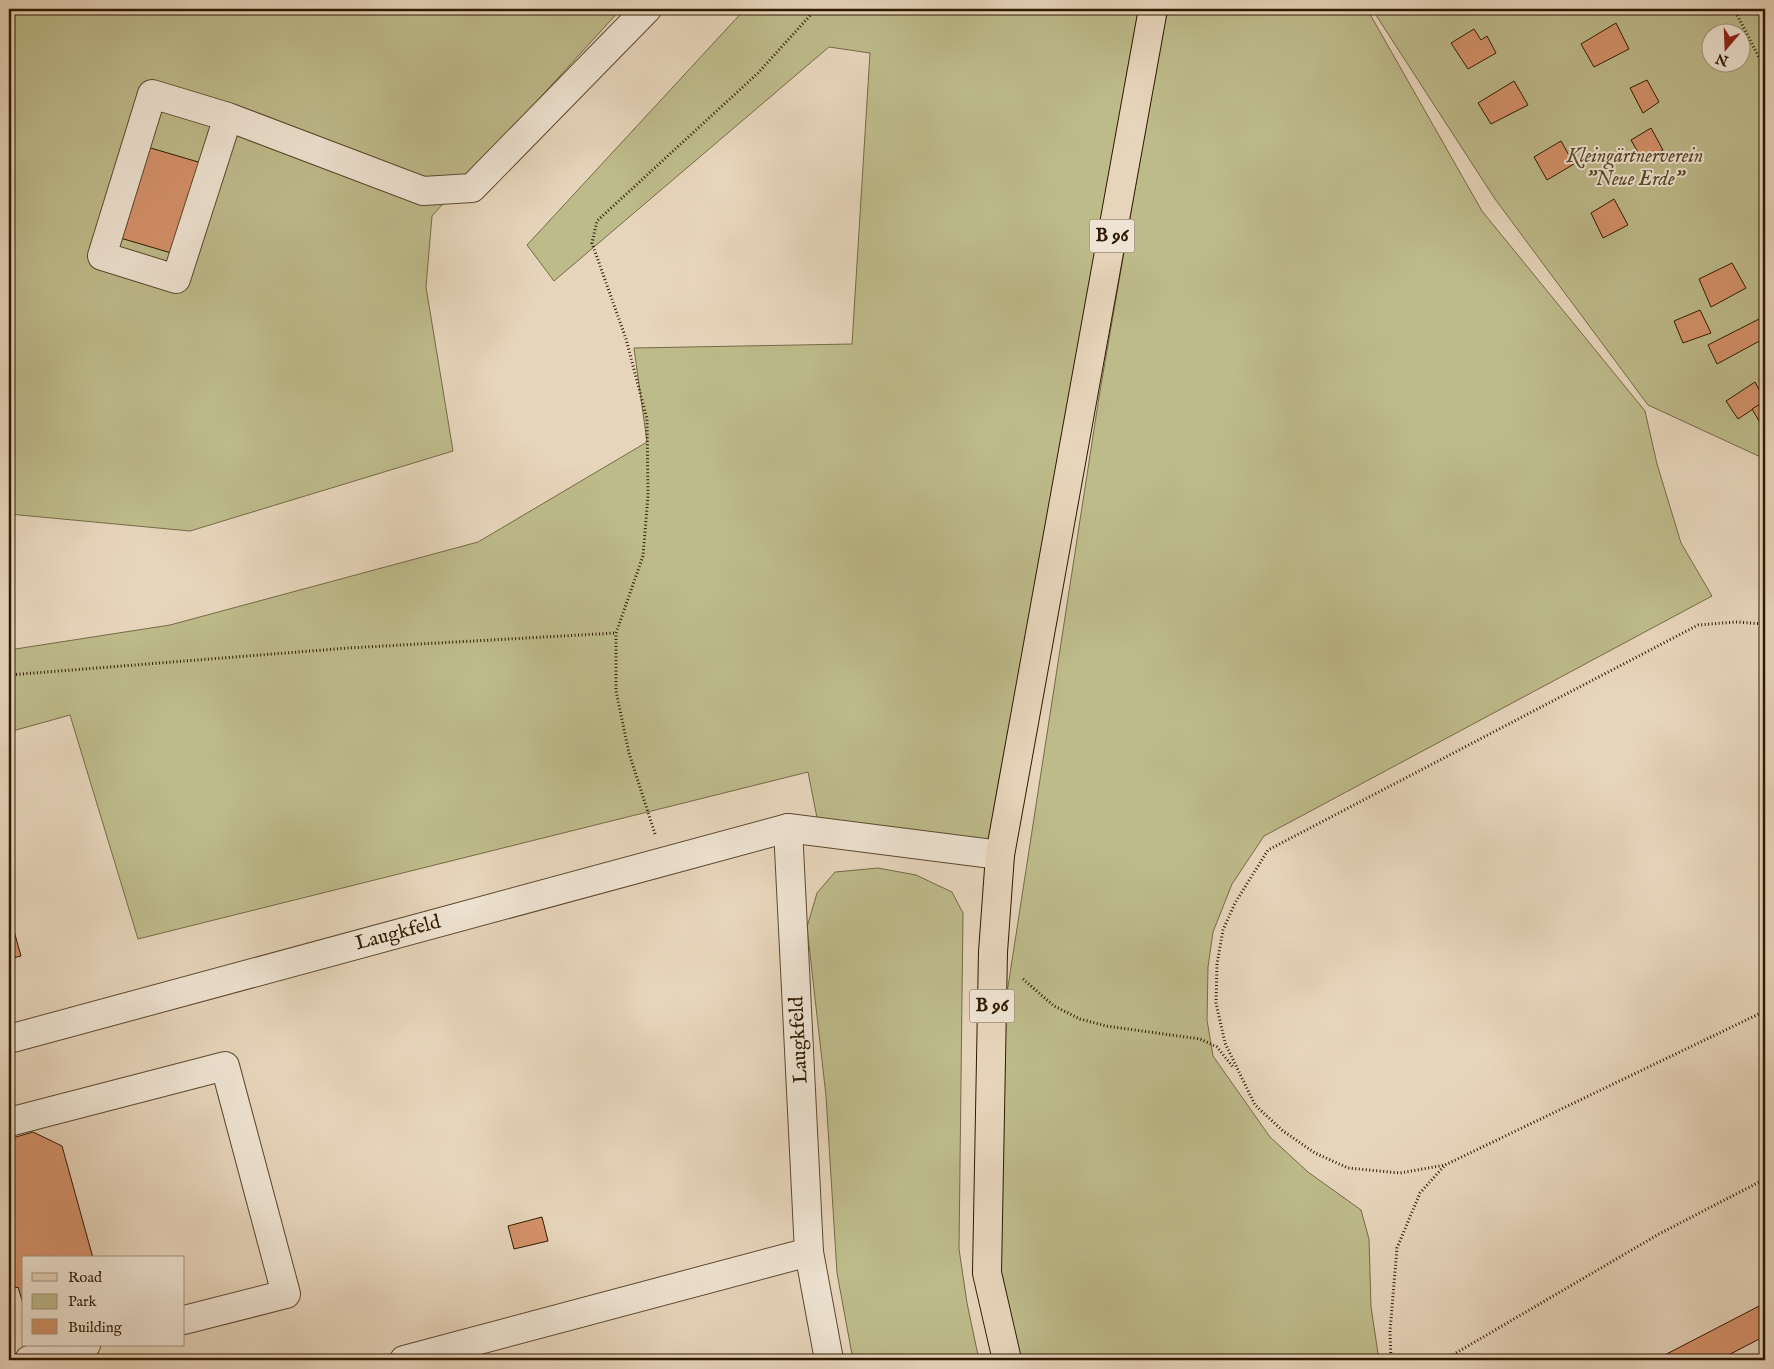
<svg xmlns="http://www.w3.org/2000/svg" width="1774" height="1369" viewBox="0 0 1774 1369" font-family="'IM FELL English',serif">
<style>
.green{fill:#bebb8b;stroke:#766a46;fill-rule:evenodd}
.building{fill:#d5926b;stroke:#2f1a00}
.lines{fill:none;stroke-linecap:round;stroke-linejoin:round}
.minor-casing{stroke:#5d492f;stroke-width:30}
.major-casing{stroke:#2f1a00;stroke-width:30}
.path{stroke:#2f1a00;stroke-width:3;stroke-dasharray:1 2.5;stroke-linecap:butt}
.minor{stroke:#efe4d3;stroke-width:28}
.major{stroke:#e7d5bb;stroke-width:28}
.labels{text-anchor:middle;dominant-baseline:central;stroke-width:4;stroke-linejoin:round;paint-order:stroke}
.shield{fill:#efe4d3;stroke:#69573f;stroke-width:1}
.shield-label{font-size:19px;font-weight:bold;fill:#2f1a00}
.park-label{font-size:20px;font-style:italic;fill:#5a4a2a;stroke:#efe4d3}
.street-label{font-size:20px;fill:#2f1a00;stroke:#efe4d3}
</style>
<rect width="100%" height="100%" fill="#e7d5bb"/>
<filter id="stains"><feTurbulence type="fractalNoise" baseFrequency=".004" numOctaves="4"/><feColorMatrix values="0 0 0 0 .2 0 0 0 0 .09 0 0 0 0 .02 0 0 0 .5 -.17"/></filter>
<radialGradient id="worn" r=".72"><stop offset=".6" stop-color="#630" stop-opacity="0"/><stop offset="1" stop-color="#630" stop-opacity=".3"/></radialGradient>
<g class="green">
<polygon points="9,9 621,9 432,216 426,287 453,451 190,531 9,514"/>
<polygon points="745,9 1139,9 1038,592 999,779 988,845 819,828 808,772 138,939 70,715 9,732 9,650 170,625 478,542 647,442 634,348 852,344 870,53 829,47 554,281 527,245"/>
<polygon points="1166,9 1367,9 1482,211 1645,411 1657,464 1681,543 1712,596 1264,836 1232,884 1213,932 1208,967 1207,1020 1213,1056 1270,1137 1308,1172 1361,1210 1369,1239 1371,1307 1379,1360 1021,1360 998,1267 999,1045 1099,397"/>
<path d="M1372,9H1765V459L1648,405L1495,199ZM1712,32H1742V62H1712Z"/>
<polygon points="878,868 916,875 952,892 963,913 959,1249 967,1303 979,1360 853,1360 837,1273 826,1096 807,927 817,893 835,872"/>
</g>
<g class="building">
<polygon points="1616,23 1629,49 1594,67 1581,44"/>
<polygon points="1474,29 1481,40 1487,36 1496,53 1468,69 1451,43"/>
<polygon points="1647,80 1659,102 1643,113 1630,88"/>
<polygon points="1514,81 1528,105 1491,124 1478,103"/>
<polygon points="1651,128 1663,150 1643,161 1631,140"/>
<polygon points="1561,141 1574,164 1547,180 1534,157"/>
<polygon points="144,146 205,164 178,255 117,237"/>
<polygon points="1614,199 1628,225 1603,238 1591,213"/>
<polygon points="1732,263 1746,288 1711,307 1699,279"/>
<polygon points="1700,310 1711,333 1683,343 1674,321"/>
<polygon points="1759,319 1765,330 1765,338 1717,364 1708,345"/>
<polygon points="1755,382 1765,401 1738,419 1726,401"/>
<polygon points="1765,401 1765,431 1752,409"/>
<polygon points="9,913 21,956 9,959"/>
<polygon points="33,1132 62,1146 93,1258 24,1258 24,1307 18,1287 9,1290 9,1139"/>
<polygon points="542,1217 548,1241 514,1249 508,1226"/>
<polygon points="1765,1303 1765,1336 1719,1360 1655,1360"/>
</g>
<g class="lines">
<defs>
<g id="minor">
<polyline points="228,117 176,279 102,256 152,94 228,117 423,191 472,188 647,9"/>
<polyline points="788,828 809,1252 829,1360"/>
<polyline points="9,1039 788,828 1000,855"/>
<polyline points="9,1122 225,1066 286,1294 184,1320"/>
<polyline points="29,1360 86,1345"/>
<polyline points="404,1360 809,1252"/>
</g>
<polyline id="major" points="1007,1360 987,1273 993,952 1000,855 1153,9"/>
</defs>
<use href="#minor" class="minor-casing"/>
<use href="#major" class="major-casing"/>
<g class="path">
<polyline points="1734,9 1765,69"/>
<polyline points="1765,624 1736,622 1698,625 1268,850 1235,903 1223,930 1217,964 1216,1003 1225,1043 1255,1105 1283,1131 1315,1153 1348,1168 1400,1173 1445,1165 1765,1011"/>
<polyline points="9,675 348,648 616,633"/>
<polyline points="655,834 629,753 616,691 616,633 643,556 648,496 647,419 626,339 592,243 597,221 758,73 816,9"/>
<polyline points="1023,979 1054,1006 1080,1019 1106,1026 1200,1039 1217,1047 1233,1067"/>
<polyline points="1391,1360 1390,1331 1397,1248 1420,1193 1445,1165"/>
<polyline points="1444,1360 1659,1234 1765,1179"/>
</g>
<use href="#minor" class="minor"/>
<use href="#major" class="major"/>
</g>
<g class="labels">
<g class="shield">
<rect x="1089.5" y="219.5" width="45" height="33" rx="4"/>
<rect x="969.5" y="989.5" width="45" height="33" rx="4"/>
</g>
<g class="shield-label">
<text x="1112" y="236">B 96</text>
<text x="992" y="1006">B 96</text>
</g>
<g class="park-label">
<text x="1635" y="156">Kleingärtnerverein<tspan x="1635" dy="23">"Neue Erde"</tspan></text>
</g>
<g class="street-label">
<text transform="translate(398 933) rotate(-15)">Laugkfeld</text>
<text transform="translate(799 1040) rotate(-93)">Laugkfeld</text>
</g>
</g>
<rect width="1774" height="1369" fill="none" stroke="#e7d5bb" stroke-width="30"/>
<rect x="10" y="10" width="1754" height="1349" fill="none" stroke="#2f1a00" stroke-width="2.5"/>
<rect x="15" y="15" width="1744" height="1339" fill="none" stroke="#2f1a00"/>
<rect x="22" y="1256" width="162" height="90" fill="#efe4d3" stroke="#a2937f"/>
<rect x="32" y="1273" width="25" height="8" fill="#e7d5bb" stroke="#a2937f"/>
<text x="68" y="1282" font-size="15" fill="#2f1a00">Road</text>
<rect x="32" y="1294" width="25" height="15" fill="#bebb8b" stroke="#a2937f"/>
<text x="68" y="1306" font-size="15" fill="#2f1a00">Park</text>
<rect x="32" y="1319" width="25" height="15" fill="#d5926b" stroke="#a2937f"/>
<text x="68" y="1332" font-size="15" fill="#2f1a00">Building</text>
<g transform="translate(1726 48) rotate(199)"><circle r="24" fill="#efe4d3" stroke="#a2937f"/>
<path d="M0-4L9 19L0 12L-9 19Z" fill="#8f2418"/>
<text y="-8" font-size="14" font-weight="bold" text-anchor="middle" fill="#2f1a00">N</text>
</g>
<rect width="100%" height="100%" filter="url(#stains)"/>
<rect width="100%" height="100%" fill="url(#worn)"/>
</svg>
